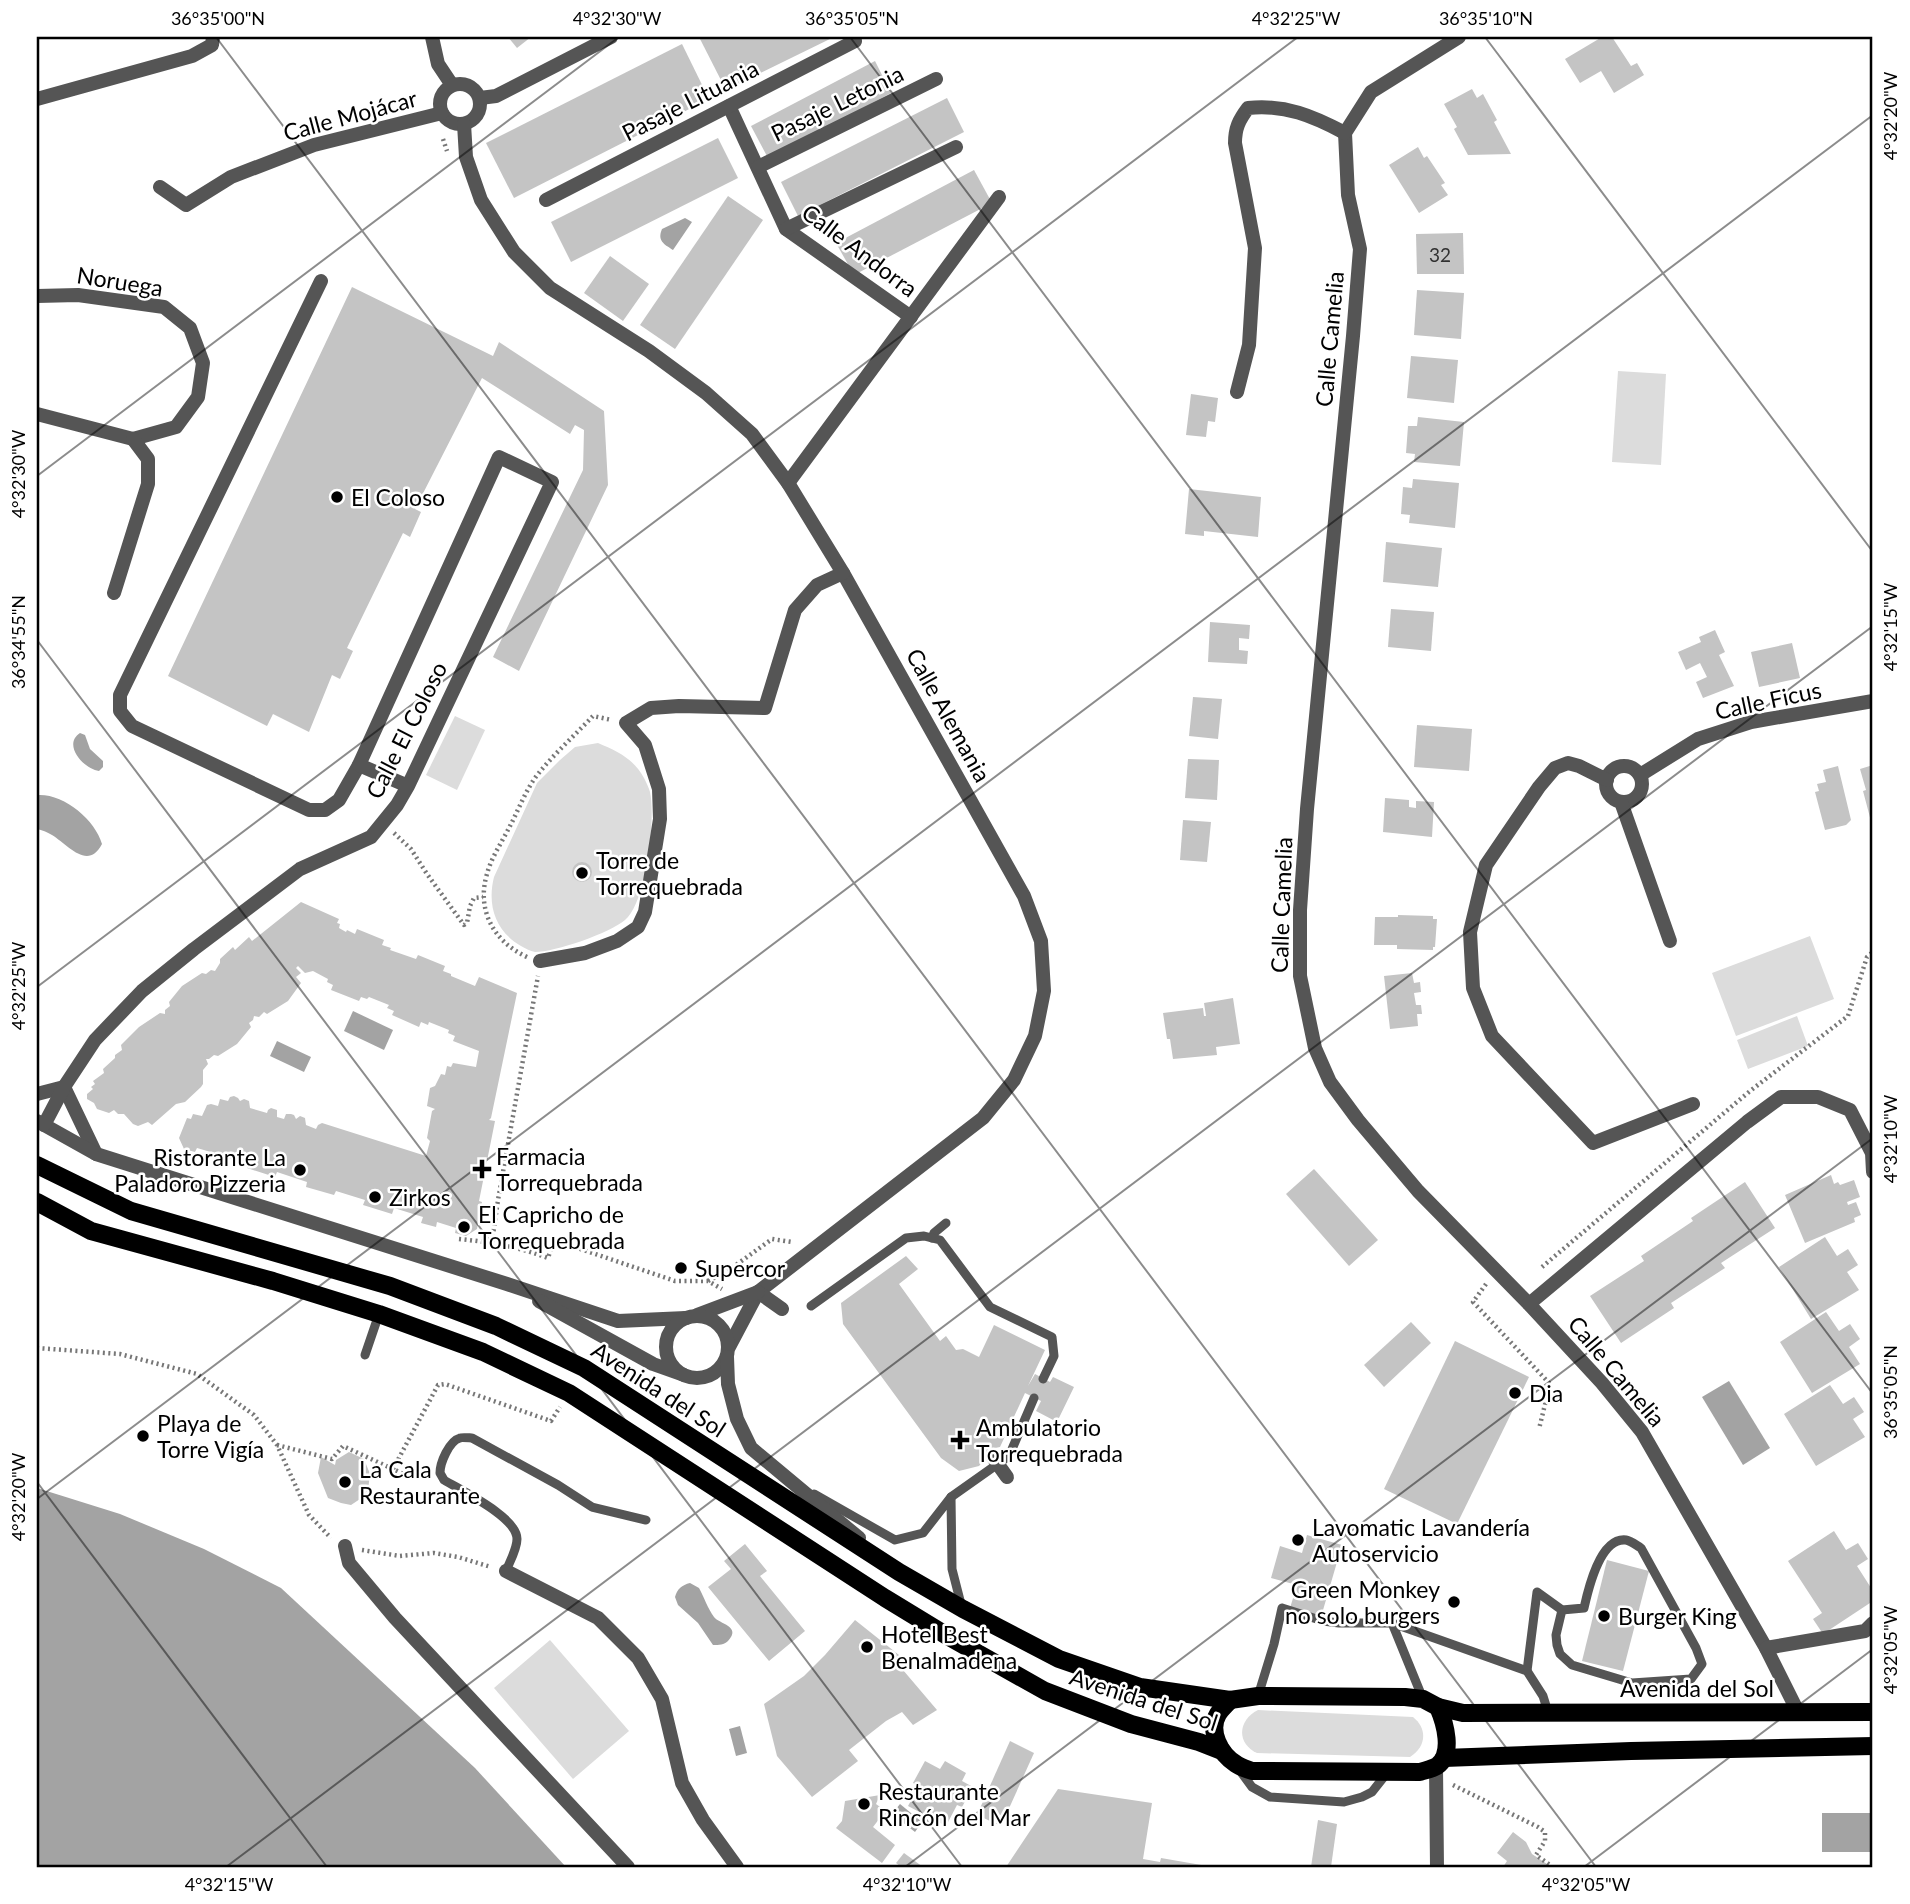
<svg xmlns="http://www.w3.org/2000/svg" width="1910" height="1904" viewBox="0 0 1910 1904" font-family="Lato,sans-serif">
<style>
.green{fill:#dcdcdc}
.water{fill:#a3a3a3}
.building{fill:#c4c4c4}
.lines{fill:none;stroke-linecap:round;stroke-linejoin:round}
.path{stroke:#777;stroke-width:4.5;stroke-dasharray:2 3.5;stroke-linecap:butt}
.lane{stroke:#555;stroke-width:9}
.street{stroke:#555;stroke-width:14}
.primary{stroke:#000;stroke-width:18}
.ticks{fill:none;stroke:#000;stroke-width:2;stroke-opacity:0.45}
.poi-dot{fill:#000;stroke:#fff;stroke-width:2.5}
.labels{text-anchor:middle;dominant-baseline:central;stroke-width:5;stroke-linejoin:round;paint-order:stroke}
.number-label{font-size:19px;fill:#313131}
.street-label{font-size:23px;fill:#000;stroke:#fff}
.poi-label{font-size:23px;fill:#000;stroke:#fff;text-anchor:start}
.neatline{fill:none;stroke:#000;stroke-width:2.5}
.ticks-label{font-size:18px;text-anchor:middle;fill:#000}
</style>
<rect width="100%" height="100%" fill="#fff"/>
<g class="green">
<polygon points="1618,371 1666,374 1661,465 1612,462"/>
<polygon points="455,716 485,730 457,790 426,775"/>
<path d="M598,743C617,751 634,759 644,778C646,782 649,788 650,792C656,819 646,903 625,920C610,933 555,952 535,952C530,951 525,948 521,946C495,931 487,905 494,877L537,783L560,760L575,747Z"/>
<polygon points="1810,936 1834,999 1736,1036 1712,973"/>
<polygon points="1797,1016 1808,1046 1748,1069 1737,1040"/>
<polygon points="550,1640 629,1731 573,1779 494,1688"/>
<path d="M1258,1710L1413,1717C1428,1729 1426,1747 1410,1757L1257,1753C1236,1743 1238,1720 1258,1710Z"/>
</g>
<g class="water">
<path d="M685,218L692,222L673,250C664,244 657,241 662,229Z"/>
<path d="M80,733L85,735L90,749L103,761V767L99,771C84,769 62,745 80,733Z"/>
<path d="M37,795C63,793 95,819 102,844C88,871 68,845 52,835C47,832 42,830 37,829Z"/>
<polygon points="353,1011 393,1030 384,1050 344,1031"/>
<polygon points="277,1041 311,1057 304,1072 270,1056"/>
<polygon points="1729,1381 1770,1448 1743,1465 1702,1397"/>
<polygon points="37,1488 120,1514 204,1549 281,1588 475,1768 566,1867 37,1867"/>
<path d="M690,1583L699,1588C704,1597 708,1609 714,1617C719,1624 742,1626 728,1641C724,1645 719,1645 713,1645L698,1623L678,1605L675,1597C677,1589 682,1585 690,1583Z"/>
<polygon points="740,1726 747,1753 736,1756 729,1729"/>
<polygon points="900,1804 922,1822 915,1832 892,1814"/>
<rect x="1822" y="1813" width="51" height="39"/>
</g>
<g class="building">
<polygon points="508,37 531,37 517,48"/>
<polygon points="699,37 834,37 726,90"/>
<polygon points="1602,37 1612,37 1631,66 1637,63 1644,75 1614,93 1601,71 1580,83 1565,59"/>
<polygon points="682,44 709,99 514,198 486,143"/>
<polygon points="875,61 891,93 768,158 751,126"/>
<polygon points="1472,89 1477,98 1483,94 1497,120 1494,122 1511,154 1468,155 1454,129 1457,127 1444,104"/>
<polygon points="947,98 964,132 798,216 781,182"/>
<polygon points="718,138 738,178 571,262 551,222"/>
<polygon points="1418,147 1424,158 1427,156 1445,183 1441,185 1448,195 1419,213 1389,165"/>
<polygon points="974,170 992,203 854,275 836,243"/>
<polygon points="728,196 763,220 675,349 640,325"/>
<polygon points="1463,233 1464,274 1417,274 1416,234"/>
<polygon points="610,256 649,284 623,321 584,293"/>
<polygon points="352,287 493,356 499,342 604,411 608,485 519,671 493,657 583,470 584,430 575,425 570,434 482,378 415,509 421,512 410,537 403,533 347,648 353,651 340,679 332,675 309,732 273,714 267,726 168,676"/>
<polygon points="1417,290 1464,293 1461,339 1414,335"/>
<polygon points="1411,356 1458,360 1454,403 1407,398"/>
<polygon points="1191,394 1218,398 1215,422 1208,421 1206,437 1186,435"/>
<polygon points="1418,417 1464,422 1460,466 1414,462 1415,454 1406,453 1408,426 1417,426"/>
<polygon points="1413,479 1459,483 1455,528 1409,523 1410,515 1401,514 1403,487 1412,488"/>
<polygon points="1189,489 1261,497 1258,537 1204,531 1204,536 1185,534"/>
<polygon points="1386,542 1442,548 1438,587 1383,582"/>
<polygon points="1391,609 1434,612 1431,651 1388,647"/>
<polygon points="1210,622 1250,625 1249,639 1239,638 1239,650 1248,651 1247,664 1208,662"/>
<polygon points="1715,630 1725,652 1719,655 1734,686 1703,698 1696,682 1707,677 1700,663 1686,670 1678,652 1701,642 1699,637"/>
<polygon points="1792,643 1800,678 1759,687 1751,652"/>
<polygon points="1193,697 1222,699 1218,739 1189,736"/>
<polygon points="1417,725 1472,729 1469,771 1414,767"/>
<polygon points="1188,759 1219,760 1217,800 1185,798"/>
<polygon points="1873,765 1873,825 1872,825 1863,791 1866,790 1860,769"/>
<polygon points="1838,766 1851,820 1846,825 1825,830 1815,792 1819,791 1817,784 1826,782 1823,770"/>
<polygon points="1385,798 1409,800 1409,807 1416,808 1416,801 1434,802 1432,837 1383,832"/>
<polygon points="1183,820 1211,822 1207,862 1180,860"/>
<circle cx="582" cy="872" r="10"/>
<polygon points="301,902 339,919 337,923 340,924 339,928 346,932 347,930 355,934 357,929 384,940 382,945 391,948 390,950 416,959 418,955 445,966 443,971 451,974 451,976 475,986 479,977 517,993 491,1118 489,1120 495,1121 479,1201 482,1202 477,1229 466,1236 455,1233 456,1228 437,1222 436,1227 421,1223 423,1217 394,1208 392,1214 363,1205 365,1200 336,1191 334,1195 306,1187 307,1182 277,1172 275,1177 247,1168 248,1163 228,1158 227,1162 212,1158 214,1153 197,1148 195,1152 184,1149 179,1138 187,1118 191,1119 193,1114 202,1116 207,1105 211,1104 218,1106 220,1099 228,1101 230,1097 234,1096 238,1098 240,1101 244,1099 249,1101 250,1108 267,1113 268,1110 271,1108 277,1110 277,1117 284,1119 286,1114 291,1114 294,1115 296,1119 300,1116 305,1118 306,1125 316,1129 318,1125 322,1123 426,1156 430,1141 427,1138 432,1111 435,1109 427,1106 430,1088 435,1086 441,1074 445,1075 447,1066 451,1067 453,1063 476,1067 479,1051 453,1041 455,1036 448,1033 449,1030 429,1022 428,1025 421,1022 419,1027 392,1015 394,1011 387,1008 389,1005 369,997 367,999 361,997 359,1001 331,990 333,985 327,982 328,979 313,971 305,973 298,966 296,968 301,973 296,977 301,983 288,1001 267,1014 264,1012 259,1017 254,1016 253,1020 249,1023 251,1027 237,1044 218,1056 214,1055 209,1059 206,1059 208,1064 203,1070 203,1084 201,1087 185,1102 176,1104 152,1125 148,1122 138,1126 133,1124 124,1114 118,1114 114,1110 109,1113 97,1109 94,1103 87,1099 87,1094 93,1089 91,1087 95,1084 93,1081 104,1073 103,1069 115,1058 115,1055 122,1050 121,1045 139,1027 160,1013 165,1014 165,1010 170,1006 169,1002 182,986 202,973 206,974 211,970 215,971 220,963 220,959 233,947 235,950 249,937 252,941"/>
<polygon points="1398,915 1433,916 1433,919 1437,919 1435,947 1433,947 1433,950 1397,949 1397,945 1374,945 1375,917 1398,917"/>
<polygon points="1412,973 1414,983 1420,982 1421,992 1414,993 1416,1005 1421,1005 1422,1014 1417,1014 1418,1026 1390,1029 1384,976"/>
<polygon points="1233,998 1240,1044 1216,1047 1217,1055 1173,1059 1170,1039 1167,1039 1163,1013 1203,1008 1204,1016 1206,1016 1204,1003"/>
<polygon points="1314,1169 1378,1240 1349,1266 1286,1194"/>
<polygon points="1831,1175 1834,1184 1838,1182 1840,1185 1854,1180 1860,1197 1847,1202 1848,1205 1856,1202 1861,1215 1854,1218 1855,1222 1805,1243 1785,1195"/>
<polygon points="1745,1182 1775,1228 1721,1263 1725,1268 1671,1303 1674,1308 1621,1343 1590,1296 1644,1261 1641,1256 1693,1221 1691,1218"/>
<polygon points="1825,1237 1837,1256 1848,1249 1858,1265 1847,1272 1859,1290 1811,1319 1779,1267"/>
<polygon points="906,1256 918,1269 899,1284 940,1341 946,1336 956,1350 963,1349 979,1357 994,1325 1045,1350 1028,1386 1035,1374 1050,1382 1053,1377 1074,1387 1057,1422 1036,1411 1041,1401 1025,1393 1000,1447 995,1448 979,1466 959,1471 941,1458 843,1324 841,1303"/>
<polygon points="1826,1312 1839,1331 1850,1324 1860,1339 1849,1347 1860,1364 1812,1393 1780,1342"/>
<polygon points="1411,1322 1431,1343 1384,1387 1364,1365"/>
<polygon points="1455,1341 1529,1377 1457,1524 1384,1489"/>
<polygon points="1830,1385 1843,1404 1854,1397 1864,1412 1853,1419 1865,1437 1816,1466 1784,1414"/>
<polygon points="349,1452 364,1459 370,1474 368,1490 360,1499 351,1505 341,1503 328,1498 318,1473 321,1457 335,1465 336,1460"/>
<polygon points="1834,1531 1846,1550 1858,1543 1868,1559 1857,1566 1873,1591 1873,1601 1823,1634 1813,1619 1822,1613 1788,1561"/>
<polygon points="1307,1535 1342,1545 1321,1617 1290,1608 1297,1585 1271,1578 1280,1546 1302,1553"/>
<polygon points="745,1544 767,1571 760,1576 805,1631 769,1661 708,1587 731,1569 724,1561"/>
<polygon points="1607,1560 1649,1571 1623,1671 1582,1661"/>
<polygon points="855,1620 909,1663 903,1670 937,1710 913,1725 902,1712 886,1721 849,1750 858,1761 812,1797 777,1756 764,1704 804,1676 825,1655"/>
<polygon points="1010,1741 1034,1753 1001,1826 977,1815"/>
<polygon points="925,1761 940,1769 945,1761 966,1773 962,1781 973,1787 962,1807 957,1805 946,1826 908,1806 919,1786 913,1783"/>
<polygon points="1058,1789 1152,1803 1143,1859 1160,1862 1161,1858 1207,1866 1207,1867 1006,1867"/>
<polygon points="880,1795 876,1804 887,1812 885,1815 883,1814 873,1827 895,1845 882,1863 836,1828 842,1821 845,1801"/>
<polygon points="1318,1820 1337,1824 1331,1867 1311,1867"/>
<polygon points="1513,1832 1526,1842 1532,1854 1547,1864 1545,1867 1503,1867 1507,1861 1497,1853"/>
<polygon points="904,1853 923,1867 901,1867 896,1863"/>
</g>
<g class="lines">
<g class="path">
<polyline points="443,139 447,151"/>
<polyline points="394,833 411,849 427,874 464,925 467,923 470,906 474,898 483,897"/>
<path d="M527,957C494,942 476,910 487,874C491,858 502,842 510,826C519,809 526,789 538,774C554,754 575,735 593,716L612,720"/>
<path d="M459,1239C490,1242 519,1247 548,1258L554,1240L675,1281H708L722,1289"/>
<polyline points="492,1242 498,1200 538,976"/>
<polyline points="1542,1267 1750,1091 1848,1016 1867,957 1873,952"/>
<polyline points="708,1281 729,1270 772,1239 792,1242"/>
<polyline points="1486,1284 1473,1302 1550,1384 1539,1429"/>
<polyline points="37,1348 120,1354 197,1374 254,1415 277,1445 309,1515 331,1538"/>
<polyline points="277,1445 332,1459 343,1446 408,1476 428,1474"/>
<polyline points="393,1469 438,1385 445,1384 551,1421 560,1407"/>
<polyline points="362,1550 400,1556 434,1553 458,1557 491,1567"/>
<polyline points="1453,1785 1538,1827 1545,1832 1545,1841 1536,1855 1550,1865"/>
</g>
<g class="lane">
<polyline points="932,1238 934,1233 946,1223"/>
<polyline points="811,1306 906,1238 924,1236 940,1240 990,1307 1052,1337 1054,1356 1043,1379"/>
<polyline points="365,1355 379,1314"/>
<polyline points="814,1494 895,1540 923,1533 951,1497 952,1569 962,1608"/>
<polyline points="951,1497 1009,1456 1034,1398"/>
<path d="M506,1571C510,1561 517,1549 517,1539C517,1517 462,1491 444,1480L440,1473C440,1463 449,1441 460,1438C462,1437 470,1438 472,1438L558,1485L592,1507L646,1520"/>
<polyline points="1392,1623 1423,1699"/>
<path d="M1527,1671L1537,1592L1562,1610L1584,1608C1588,1590 1600,1537 1626,1540C1631,1541 1636,1545 1641,1548L1696,1648L1702,1664L1691,1679L1632,1683L1572,1665L1560,1654L1557,1645L1556,1635L1562,1610"/>
<polyline points="1258,1696 1274,1644 1282,1608 1323,1621 1339,1623 1392,1623 1527,1671 1543,1696 1548,1712"/>
<polyline points="1238,1768 1252,1787 1270,1797 1344,1802 1362,1797 1372,1792 1387,1773"/>
</g>
<g class="street">
<polyline points="432,37 438,64 452,85"/>
<polyline points="1459,37 1371,92 1345,133 1348,195 1360,249 1353,336 1307,809 1300,910 1300,976 1315,1048 1330,1082 1358,1120 1418,1191 1529,1304 1602,1383 1642,1432 1766,1648 1798,1712"/>
<circle cx="460" cy="104" r="20"/>
<polyline points="480,98 496,96 611,37"/>
<polyline points="37,99 192,56 212,45 213,37"/>
<polyline points="729,106 786,229 911,317"/>
<polyline points="464,124 466,157 481,200 514,252 550,288 649,351 706,393 752,434 788,483 843,573 1024,896 1041,941 1044,991 1035,1036 1014,1080 983,1118 758,1292 729,1347"/>
<polyline points="758,167 936,79"/>
<polyline points="160,187 186,205 231,177 314,145 442,113"/>
<polyline points="546,200 855,41"/>
<polyline points="786,229 956,147"/>
<polyline points="321,281 120,695 120,711 132,726 309,810 325,810 339,800 359,765"/>
<polyline points="37,296 78,295 164,307 190,328 203,363 198,397 176,427 133,439 37,414"/>
<path d="M1237,392L1249,345L1255,248L1235,143C1235,128 1239,120 1248,108C1285,104 1313,116 1345,133"/>
<polyline points="788,483 999,197"/>
<polyline points="114,593 148,484 148,459 133,439"/>
<circle cx="1624" cy="784" r="18"/>
<polyline points="1640,775 1698,739 1751,722 1873,701"/>
<polyline points="1607,780 1579,766 1568,763 1555,768 1539,787 1486,865 1470,932 1473,988 1492,1036 1593,1143 1693,1104"/>
<polyline points="1621,802 1670,941"/>
<polyline points="540,961 585,953 617,941 638,927 645,912 660,819 659,789 645,745 626,723 651,708 679,706 765,708 795,610 817,585 843,573"/>
<polyline points="64,1087 96,1154"/>
<polyline points="37,1094 64,1087"/>
<polyline points="37,1121 96,1154 507,1284 618,1321 686,1318"/>
<polyline points="44,1125 64,1087 95,1040 142,991 194,949 300,869 371,837 397,805 408,786 552,482 499,457 359,765 408,786"/>
<polyline points="758,1292 782,1309"/>
<polyline points="539,1301 653,1364 684,1375"/>
<polyline points="1529,1304 1747,1122 1781,1097 1818,1097 1850,1110 1872,1153 1873,1172"/>
<polyline points="697,1315 758,1292"/>
<circle cx="697" cy="1347" r="31"/>
<polyline points="727,1357 728,1384 737,1419 751,1448 859,1538"/>
<polyline points="992,1456 1007,1477"/>
<polyline points="345,1546 349,1563 395,1618 628,1867"/>
<polyline points="506,1571 598,1618 638,1658 662,1699 682,1783 703,1820 737,1867"/>
<polyline points="1766,1648 1865,1631 1873,1623"/>
<polyline points="1436,1767 1437,1867"/>
</g>
<g class="primary">
<polyline points="37,1165 131,1211 390,1286 496,1326 584,1368 899,1572 963,1609 1059,1659 1140,1687 1230,1700 1258,1696 1405,1697 1423,1699 1438,1707 1463,1713 1873,1712"/>
<polyline points="37,1202 91,1231 273,1281 379,1314 483,1352 569,1393 885,1598 949,1637 1045,1691 1131,1724 1199,1742 1222,1751"/>
<path d="M1230,1700C1227,1704 1221,1709 1218,1714C1208,1731 1220,1754 1236,1764C1240,1767 1247,1769 1252,1771L1420,1772C1426,1770 1432,1769 1437,1766C1454,1754 1445,1723 1438,1707"/>
<polyline points="1444,1758 1631,1751 1873,1746"/>
</g>
</g>
<path class="ticks" d="M216,37L1596,1867M850,37L1873,1394M1485,37L1873,552M37,476L619,37M37,640L962,1867M37,987L1298,37M37,1482L327,1867M37,1499L1873,115M226,1867L1873,626M905,1867L1873,1138M1584,1867L1873,1649"/>
<g class="poi-dot">
<circle cx="337" cy="497" r="7"/>
<circle cx="582" cy="873" r="7"/>
<path d="M478.5 1158.5h7v7h7v7h-7v7h-7v-7h-7v-7h7z"/>
<circle cx="300" cy="1170" r="7"/>
<circle cx="375" cy="1197" r="7"/>
<circle cx="464" cy="1227" r="7"/>
<circle cx="681" cy="1268" r="7"/>
<circle cx="1515" cy="1393" r="7"/>
<circle cx="143" cy="1436" r="7"/>
<path d="M956.5 1429.5h7v7h7v7h-7v7h-7v-7h-7v-7h7z"/>
<circle cx="345" cy="1482" r="7"/>
<circle cx="1298" cy="1540" r="7"/>
<circle cx="1454" cy="1602" r="7"/>
<circle cx="1604" cy="1616" r="7"/>
<circle cx="867" cy="1647" r="7"/>
<circle cx="864" cy="1804" r="7"/>
</g>
<g class="labels">
<g class="number-label">
<text x="1440" y="254">32</text>
</g>
<g class="street-label">
<text transform="translate(690 100) rotate(-27)">Pasaje Lituania</text>
<text transform="translate(837 103) rotate(-26)">Pasaje Letonia</text>
<text transform="translate(350 115) rotate(-15)">Calle Mojácar</text>
<text transform="translate(860 250) rotate(37)">Calle Andorra</text>
<text transform="translate(120 281) rotate(9)">Noruega</text>
<text transform="translate(1329 339) rotate(-85)">Calle Camelia</text>
<text transform="translate(1768 700) rotate(-12)">Calle Ficus</text>
<text transform="translate(949 715) rotate(61)">Calle Alemania</text>
<text transform="translate(406 730) rotate(-63)">Calle El Coloso</text>
<text transform="translate(1281 905) rotate(-88)">Calle Camelia</text>
<text transform="translate(1617 1371) rotate(50)">Calle Camelia</text>
<text transform="translate(659 1389) rotate(33)">Avenida del Sol</text>
<text x="1697" y="1688">Avenida del Sol</text>
<text transform="translate(1144 1699) rotate(18)">Avenida del Sol</text>
</g>
<g class="poi-label">
<text x="351" y="497">El Coloso</text>
<text x="596" y="860">Torre de<tspan x="596" dy="26">Torrequebrada</tspan></text>
<text x="496" y="1156">Farmacia<tspan x="496" dy="26">Torrequebrada</tspan></text>
<text x="286" y="1157" text-anchor="end">Ristorante La<tspan x="286" dy="26">Paladoro Pizzeria</tspan></text>
<text x="389" y="1197">Zirkos</text>
<text x="478" y="1214">El Capricho de<tspan x="478" dy="26">Torrequebrada</tspan></text>
<text x="695" y="1268">Supercor</text>
<text x="1529" y="1393">Dia</text>
<text x="157" y="1423">Playa de<tspan x="157" dy="26">Torre Vigía</tspan></text>
<text x="976" y="1427">Ambulatorio<tspan x="976" dy="26">Torrequebrada</tspan></text>
<text x="359" y="1469">La Cala<tspan x="359" dy="26">Restaurante</tspan></text>
<text x="1312" y="1527">Lavomatic Lavandería<tspan x="1312" dy="26">Autoservicio</tspan></text>
<text x="1440" y="1589" text-anchor="end">Green Monkey<tspan x="1440" dy="26">no solo burgers</tspan></text>
<text x="1618" y="1616">Burger King</text>
<text x="881" y="1634">Hotel Best<tspan x="881" dy="26">Benalmadena</tspan></text>
<text x="878" y="1791">Restaurante<tspan x="878" dy="26">Rincón del Mar</tspan></text>
</g>
</g>
<rect width="1910" height="1904" fill="none" stroke="#ffffff" stroke-width="77"/>
<rect x="38" y="38" width="1833" height="1828" class="neatline"/>
<g class="ticks-label">
<text x="218" y="25">36°35'00"N</text>
<text x="617" y="25">4°32'30"W</text>
<text x="852" y="25">36°35'05"N</text>
<text x="1296" y="25">4°32'25"W</text>
<text x="1486" y="25">36°35'10"N</text>
<text transform="translate(1891 116) rotate(-90)" y="6">4°32'20"W</text>
<text transform="translate(19 474) rotate(-90)" y="6">4°32'30"W</text>
<text transform="translate(1891 627) rotate(-90)" y="6">4°32'15"W</text>
<text transform="translate(19 642) rotate(-90)" y="6">36°34'55"N</text>
<text transform="translate(19 986) rotate(-90)" y="6">4°32'25"W</text>
<text transform="translate(1891 1139) rotate(-90)" y="6">4°32'10"W</text>
<text transform="translate(1891 1392) rotate(-90)" y="6">36°35'05"N</text>
<text transform="translate(19 1497) rotate(-90)" y="6">4°32'20"W</text>
<text transform="translate(1891 1650) rotate(-90)" y="6">4°32'05"W</text>
<text x="229" y="1891">4°32'15"W</text>
<text x="907" y="1891">4°32'10"W</text>
<text x="1586" y="1891">4°32'05"W</text>
</g>
</svg>
